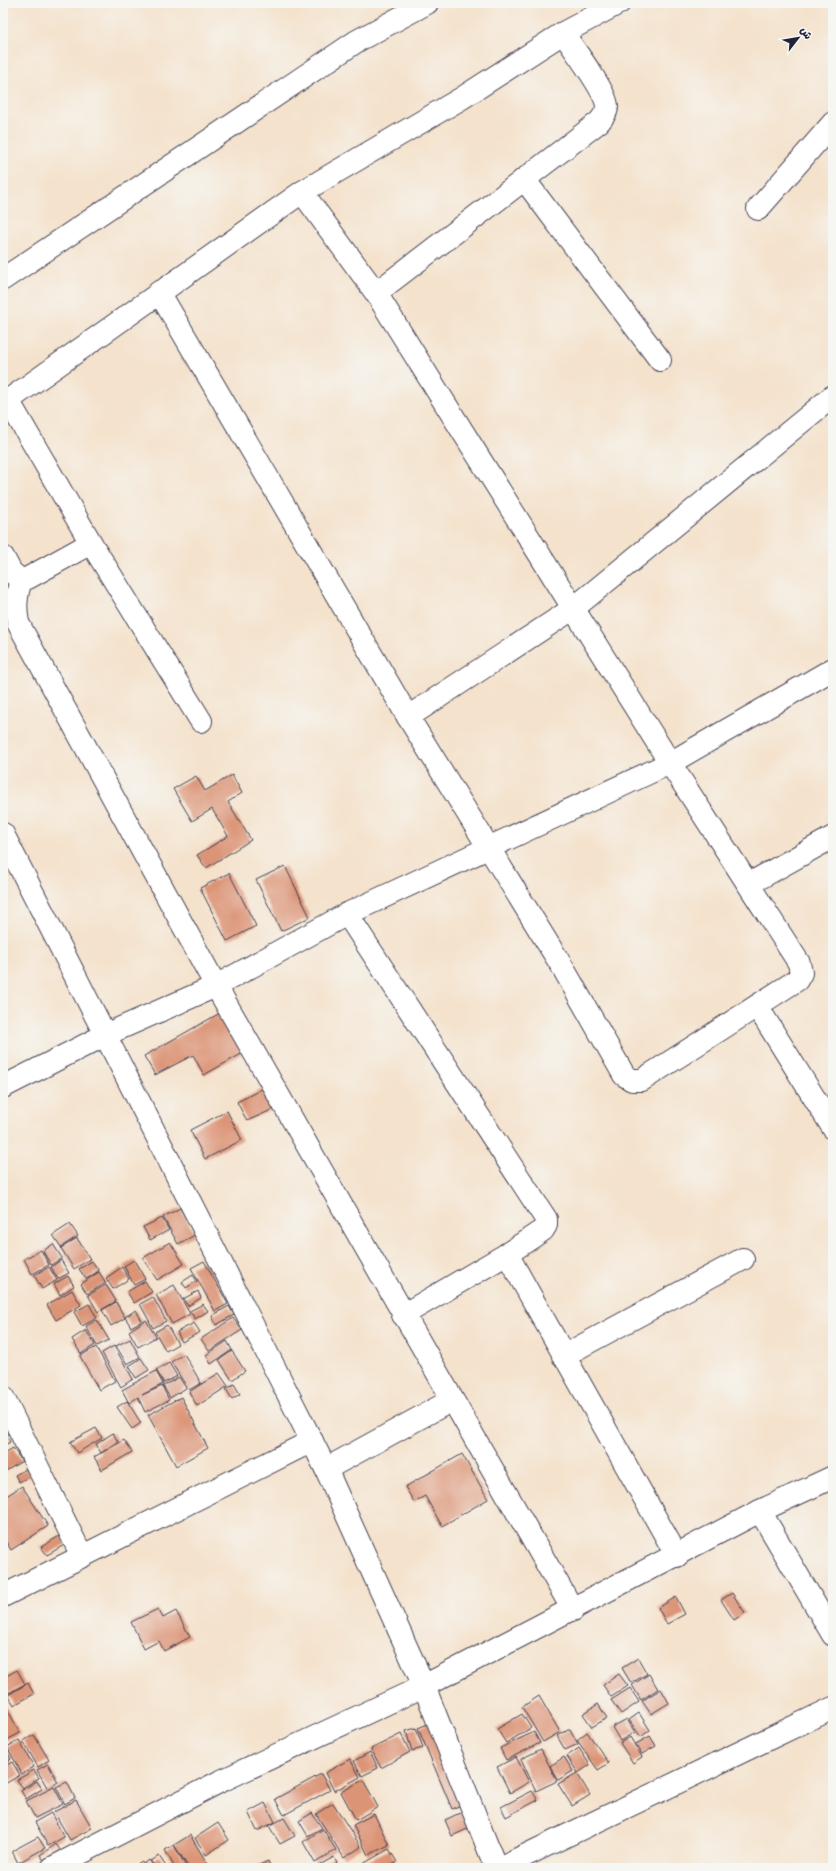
<svg xmlns="http://www.w3.org/2000/svg" width="836" height="1871" viewBox="0 0 836 1871" font-family="'Architects Daughter','Playpen Sans Arabic',sans-serif">
<style>
.building{fill:#dc9477}
.lines{fill:none;stroke-linecap:round;stroke-linejoin:round}
.minor-casing{stroke:#423f51;stroke-width:24}
.minor{stroke:#fff;stroke-width:22}
</style>
<rect width="100%" height="100%" fill="#f6f6f2"/>
<filter id="ink" filterUnits="userSpaceOnUse"><feTurbulence type="fractalNoise" baseFrequency=".025" numOctaves="2"/><feDisplacementMap in="SourceGraphic" scale="8" xChannelSelector="R" yChannelSelector="G"/><feConvolveMatrix kernelMatrix="1 2 1 2 8 2 1 2 1" color-interpolation-filters="sRGB"/></filter>
<filter id="wash" filterUnits="userSpaceOnUse"><feTurbulence type="fractalNoise" baseFrequency=".012" numOctaves="4" result="noise"/><feDisplacementMap in="SourceGraphic" scale="16" xChannelSelector="R" yChannelSelector="G"/><feGaussianBlur stdDeviation="0.9" result="paint"/><feColorMatrix in="noise" values="0 0 0 0 0 0 0 0 0 0 0 0 0 0 0 0 0 1.4 0 .05"/><feComposite in="paint" operator="in"/></filter>
<g filter="url(#wash)">
<rect width="100%" height="100%" fill="#f4e2cc"/>
<g id="blocks">
<g class="building">
<polygon points="232,775 242,793 228,802 251,840 206,868 197,855 228,836 212,809 192,821 173,789 196,776 205,791"/>
<polygon points="285,866 310,917 281,931 256,880"/>
<polygon points="229,873 256,926 227,941 200,888"/>
<polygon points="220,1013 243,1053 204,1075 193,1055 155,1075 144,1056"/>
<polygon points="266,1087 276,1108 247,1121 237,1102"/>
<polygon points="227,1111 242,1140 205,1159 190,1130"/>
<polygon points="180,1208 195,1235 178,1244 163,1217"/>
<polygon points="162,1218 169,1230 150,1240 143,1227"/>
<polygon points="70,1224 78,1236 61,1247 53,1235"/>
<polygon points="77,1238 90,1259 74,1269 61,1248"/>
<polygon points="170,1242 184,1264 157,1280 143,1258"/>
<polygon points="53,1244 62,1258 51,1265 43,1251"/>
<polygon points="41,1250 49,1265 32,1274 24,1259"/>
<polygon points="61,1260 69,1273 58,1279 51,1267"/>
<polygon points="134,1260 145,1279 134,1285 124,1266"/>
<polygon points="92,1261 99,1271 86,1279 79,1269"/>
<polygon points="204,1261 228,1304 215,1311 191,1268"/>
<polygon points="49,1267 57,1280 42,1289 34,1275"/>
<polygon points="122,1267 129,1279 113,1289 106,1278"/>
<polygon points="99,1272 106,1283 87,1294 81,1284"/>
<polygon points="193,1275 197,1281 186,1288 182,1282"/>
<polygon points="68,1276 74,1286 60,1295 54,1284"/>
<polygon points="145,1281 152,1292 134,1303 127,1292"/>
<polygon points="106,1285 116,1301 98,1312 88,1295"/>
<polygon points="174,1285 190,1314 172,1324 156,1295"/>
<polygon points="72,1290 81,1305 56,1320 47,1305"/>
<polygon points="198,1291 201,1298 188,1306 183,1299"/>
<polygon points="153,1297 166,1321 153,1328 140,1304"/>
<polygon points="116,1302 125,1318 111,1326 102,1310"/>
<polygon points="89,1304 97,1318 82,1326 74,1312"/>
<polygon points="203,1304 208,1311 195,1319 190,1311"/>
<polygon points="229,1306 234,1315 216,1325 212,1316"/>
<polygon points="136,1310 142,1321 131,1327 125,1317"/>
<polygon points="233,1318 242,1330 209,1351 201,1339"/>
<polygon points="97,1320 109,1340 97,1346 86,1326"/>
<polygon points="146,1320 156,1337 138,1347 129,1331"/>
<polygon points="194,1323 200,1332 182,1342 177,1332"/>
<polygon points="167,1325 178,1344 166,1351 155,1332"/>
<polygon points="86,1330 95,1345 81,1354 72,1339"/>
<polygon points="130,1339 140,1357 127,1364 116,1346"/>
<polygon points="227,1341 232,1350 211,1364 206,1355"/>
<polygon points="114,1346 133,1379 121,1387 102,1353"/>
<polygon points="96,1347 115,1381 99,1390 80,1356"/>
<polygon points="232,1351 245,1371 232,1380 219,1360"/>
<polygon points="184,1354 201,1383 189,1390 171,1362"/>
<polygon points="141,1358 149,1370 136,1378 129,1366"/>
<polygon points="169,1363 177,1376 164,1383 156,1370"/>
<polygon points="156,1371 163,1384 142,1395 162,1386 169,1400 145,1412 138,1397 129,1403 122,1390"/>
<polygon points="219,1373 228,1386 197,1406 189,1392"/>
<polygon points="179,1377 186,1388 170,1398 163,1386"/>
<polygon points="234,1384 240,1394 232,1399 226,1389"/>
<polygon points="181,1397 208,1448 176,1466 148,1415"/>
<polygon points="127,1401 141,1423 132,1429 117,1407"/>
<polygon points="96,1428 102,1438 77,1453 70,1442"/>
<polygon points="3,1429 10,1442 3,1446"/>
<polygon points="113,1433 118,1442 101,1453 96,1444"/>
<polygon points="124,1440 132,1452 102,1470 94,1457"/>
<polygon points="13,1448 22,1461 3,1473 3,1454"/>
<polygon points="462,1454 488,1499 442,1526 425,1496 414,1502 405,1487"/>
<polygon points="26,1469 30,1476 19,1482 15,1475"/>
<polygon points="22,1486 48,1526 11,1550 3,1537 3,1498"/>
<polygon points="61,1535 66,1544 47,1555 41,1547"/>
<polygon points="732,1593 745,1613 734,1620 721,1600"/>
<polygon points="676,1597 685,1614 667,1624 658,1608"/>
<polygon points="158,1609 163,1618 176,1611 190,1637 164,1651 159,1641 144,1649 131,1622"/>
<polygon points="638,1658 647,1674 631,1683 622,1668"/>
<polygon points="17,1670 25,1684 9,1693 3,1682 3,1678"/>
<polygon points="619,1674 628,1686 611,1697 603,1685"/>
<polygon points="649,1674 658,1689 641,1700 632,1685"/>
<polygon points="28,1683 34,1694 14,1705 8,1695"/>
<polygon points="630,1688 639,1702 621,1714 611,1700"/>
<polygon points="661,1689 669,1703 651,1714 642,1701"/>
<polygon points="539,1696 560,1732 543,1742 522,1707"/>
<polygon points="3,1701 20,1733 3,1742"/>
<polygon points="598,1704 607,1718 592,1727 583,1714"/>
<polygon points="639,1713 650,1730 641,1737 629,1720"/>
<polygon points="522,1714 531,1728 506,1743 497,1729"/>
<polygon points="627,1719 635,1732 620,1741 612,1727"/>
<polygon points="433,1722 467,1802 452,1809 418,1728"/>
<polygon points="416,1728 423,1748 412,1751 406,1731"/>
<polygon points="570,1729 578,1744 565,1750 557,1736"/>
<polygon points="534,1732 540,1743 506,1760 500,1748"/>
<polygon points="587,1732 609,1763 598,1770 577,1740"/>
<polygon points="401,1734 410,1752 381,1768 371,1749"/>
<polygon points="34,1735 49,1760 38,1767 23,1741"/>
<polygon points="650,1736 656,1746 642,1754 636,1744"/>
<polygon points="630,1737 642,1757 633,1763 620,1743"/>
<polygon points="19,1740 34,1767 22,1774 7,1747"/>
<polygon points="4,1746 11,1759 3,1763 3,1747"/>
<polygon points="579,1748 590,1765 578,1773 567,1756"/>
<polygon points="541,1749 557,1781 536,1791 521,1759"/>
<polygon points="370,1752 378,1768 362,1776 354,1761"/>
<polygon points="516,1757 529,1782 510,1793 497,1767"/>
<polygon points="564,1757 573,1771 558,1780 550,1766"/>
<polygon points="350,1759 360,1777 334,1791 325,1773"/>
<polygon points="12,1762 20,1775 3,1785 3,1767"/>
<polygon points="48,1764 58,1782 48,1789 37,1770"/>
<polygon points="34,1770 39,1778 23,1788 17,1780"/>
<polygon points="577,1773 590,1795 572,1806 558,1784"/>
<polygon points="321,1774 330,1790 284,1815 275,1799"/>
<polygon points="363,1780 378,1807 356,1820 341,1792"/>
<polygon points="37,1781 42,1789 26,1799 21,1791"/>
<polygon points="67,1782 75,1798 65,1804 56,1787"/>
<polygon points="54,1787 63,1804 35,1818 26,1801"/>
<polygon points="532,1791 538,1800 506,1817 501,1807"/>
<polygon points="76,1800 92,1828 70,1840 54,1812"/>
<polygon points="265,1803 275,1822 257,1831 248,1812"/>
<polygon points="333,1803 361,1847 344,1858 316,1814"/>
<polygon points="470,1808 478,1824 452,1836 445,1820"/>
<polygon points="51,1813 64,1837 48,1846 35,1822"/>
<polygon points="312,1813 322,1828 308,1836 299,1821"/>
<polygon points="374,1814 389,1845 368,1855 353,1825"/>
<polygon points="284,1818 295,1836 280,1844 269,1826"/>
<polygon points="218,1823 229,1840 206,1855 195,1838"/>
<polygon points="323,1829 336,1850 315,1863 303,1842"/>
<polygon points="190,1835 210,1868 189,1868 174,1845"/>
<polygon points="38,1837 45,1848 18,1863 12,1851"/>
<polygon points="56,1844 62,1853 46,1863 40,1855"/>
<polygon points="174,1845 187,1868 175,1868 165,1850"/>
<polygon points="389,1849 397,1862 387,1868 356,1868"/>
<polygon points="159,1856 167,1868 156,1868 151,1861"/>
<polygon points="334,1857 339,1868 314,1868"/>
<polygon points="149,1860 155,1868 146,1868 144,1864"/>
<polygon points="268,1861 271,1868 253,1868"/>
<polygon points="142,1862 145,1868 132,1868"/>
</g>
</g>
</g>
<g filter="url(#ink)">
<use href="#blocks" fill-opacity="0" stroke="#423f51" stroke-width="1"/>
<g class="lines">
<defs>
<g id="minor">
<polyline points="524,179 660,360"/>
<polyline points="758,209 833,123"/>
<polyline points="3,279 357,41 427,3"/>
<polyline points="159,292 408,717 563,968 624,1075 632,1080 642,1080 797,980 801,973 799,963 670,763 376,293 302,192"/>
<path d="M376,293L599,122C603,117 607,113 607,106C606,91 573,48 563,33"/>
<polyline points="8,400 91,543 201,721"/>
<polyline points="3,404 302,192 462,98 563,33 619,3"/>
<polyline points="3,557 11,572 21,580 28,578 91,543"/>
<path d="M21,580C16,596 15,607 18,623L216,986L573,1610"/>
<polyline points="408,717 574,608 833,396"/>
<polyline points="3,834 326,1469 424,1686 496,1868"/>
<polyline points="749,884 833,837"/>
<polyline points="347,914 546,1219 546,1225 543,1230 507,1254 403,1315"/>
<polyline points="757,1006 833,1128"/>
<polyline points="3,1087 105,1035 216,986 347,914 670,763 833,669"/>
<polyline points="507,1254 677,1556"/>
<polyline points="563,1356 743,1259"/>
<polyline points="3,1397 82,1556"/>
<polyline points="326,1469 452,1400"/>
<polyline points="760,1511 833,1635"/>
<polyline points="3,1596 312,1441"/>
<polyline points="52,1868 219,1782 424,1686 760,1511 833,1477"/>
<polyline points="499,1868 833,1708"/>
</g>
</defs>
<use href="#minor" class="minor-casing"/>
<use href="#minor" class="minor"/>
</g>
</g>
<rect width="836" height="1871" fill="none" stroke="#f6f6f2" stroke-width="16"/>
<g transform="translate(798 38) rotate(59)" stroke="#f6f6f2" stroke-width="3" paint-order="stroke">
<path d="M0-3L7 15L0 10L-7 15Z" fill="#22223b"/>
<text y="-6" font-size="11" font-weight="bold" text-anchor="middle" fill="#22223b">ش</text>
</g>
</svg>
